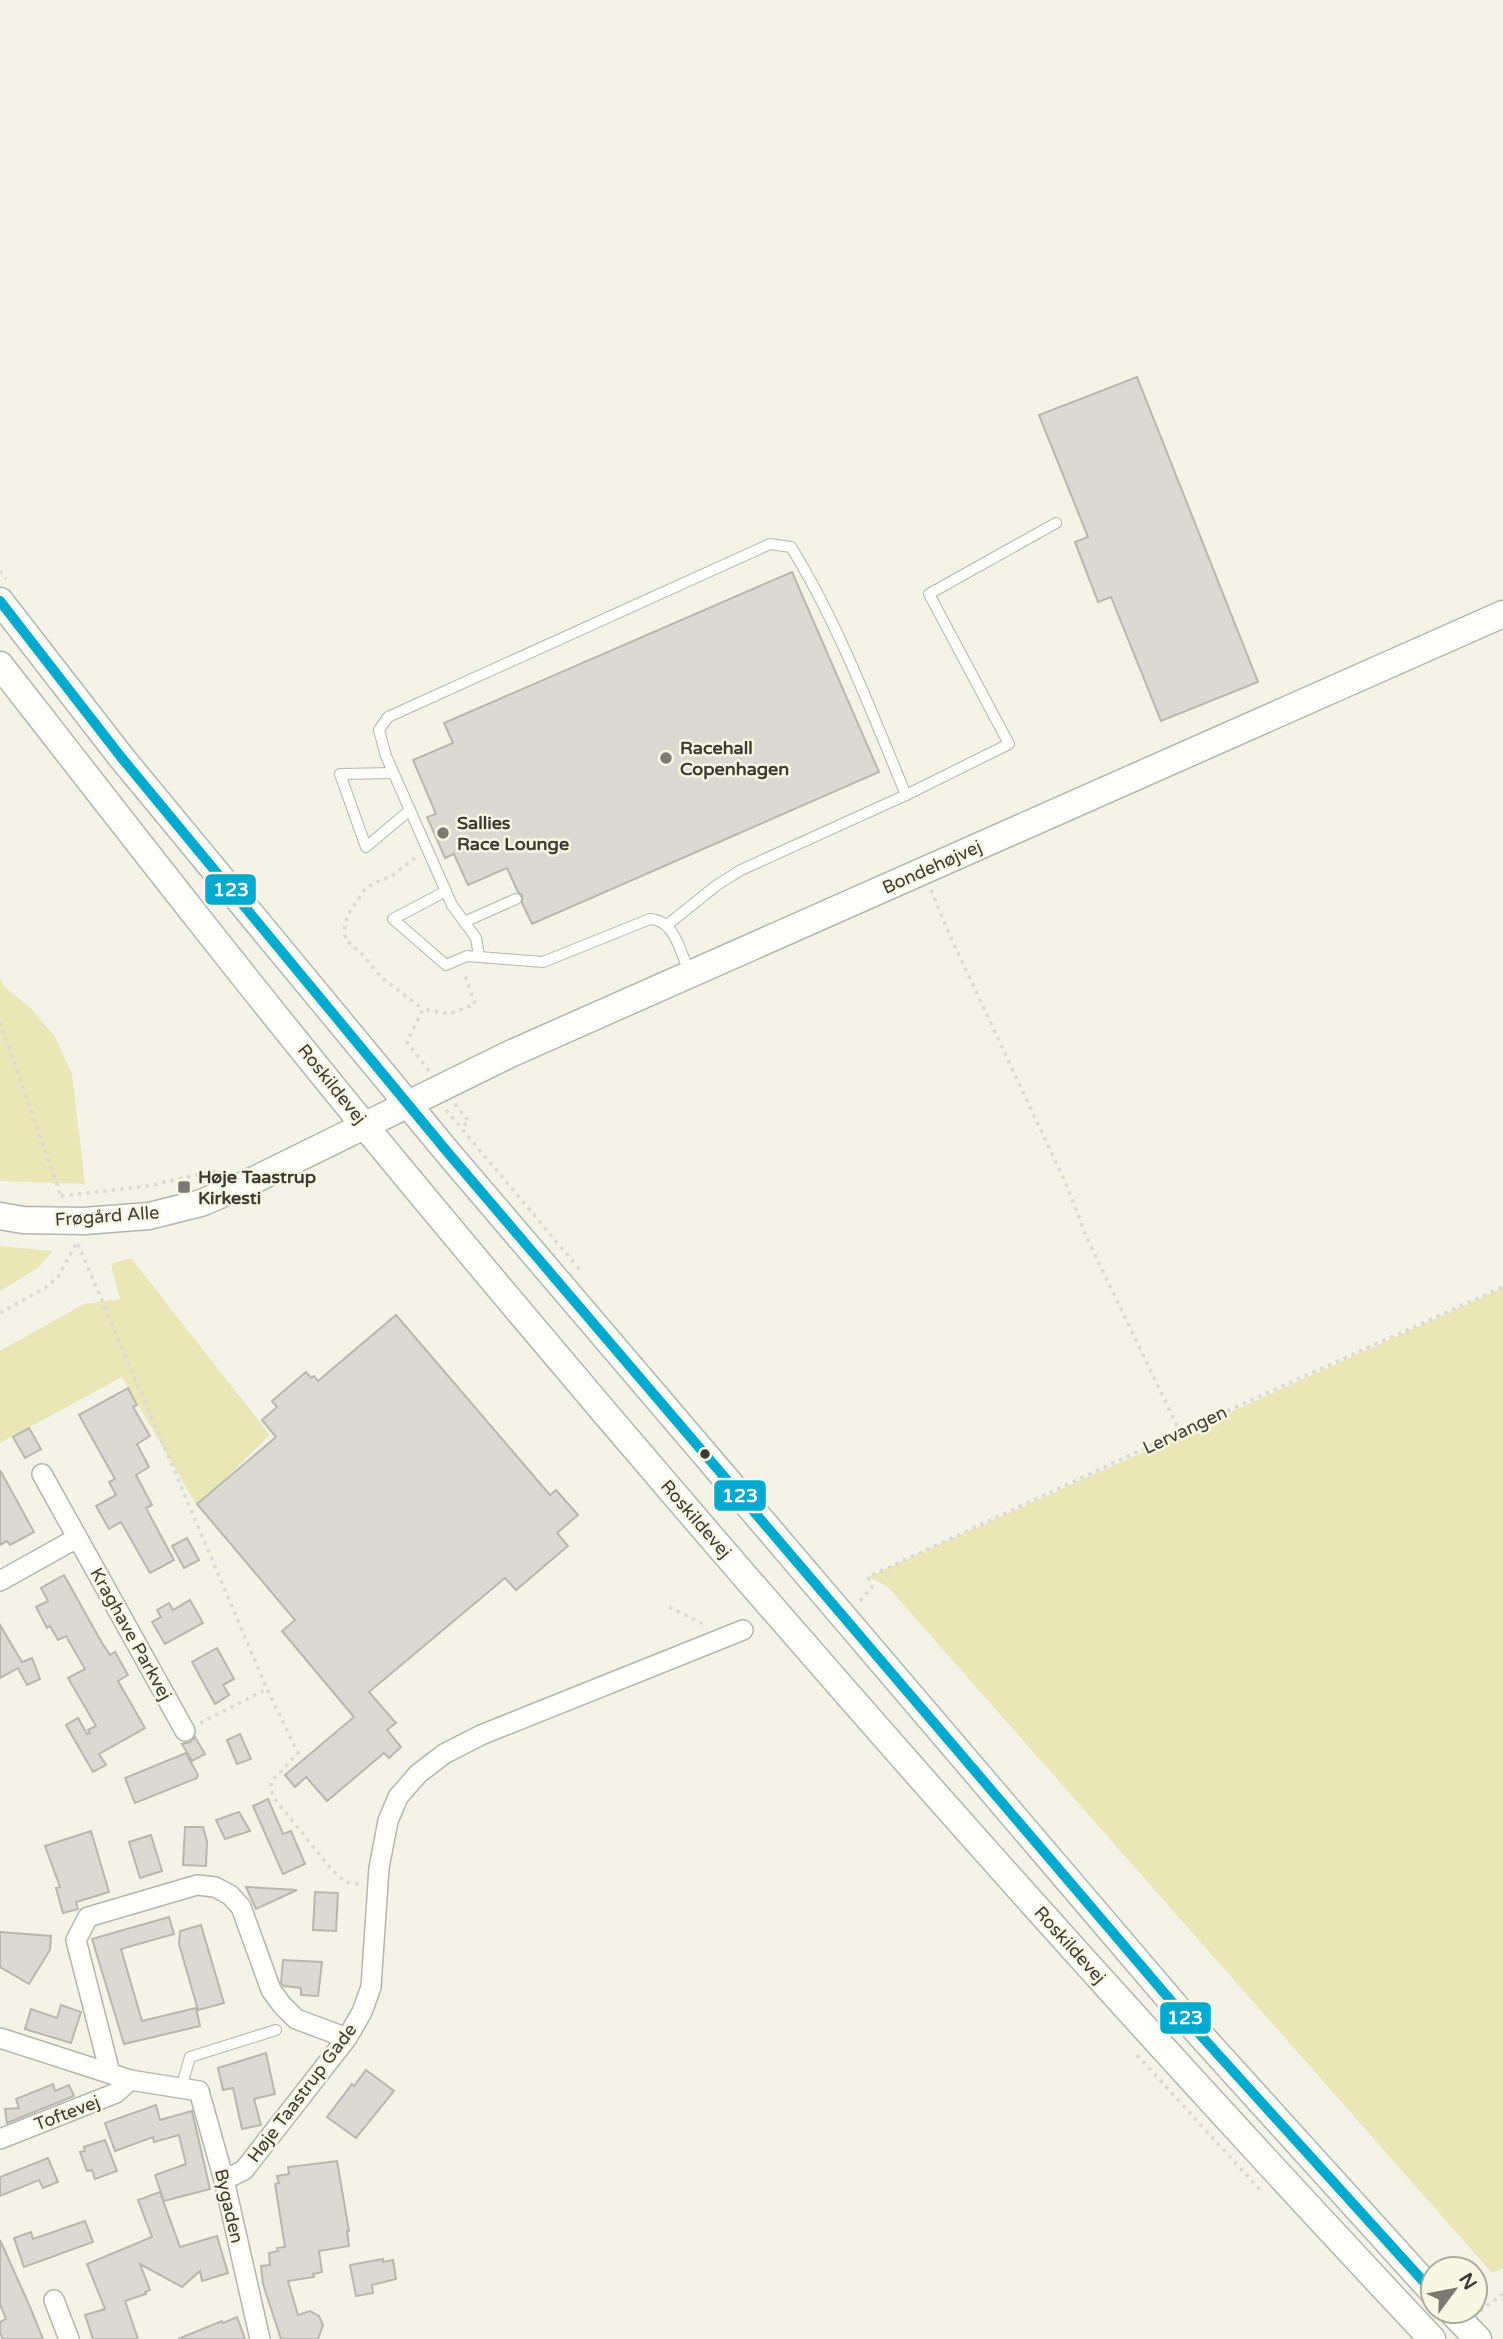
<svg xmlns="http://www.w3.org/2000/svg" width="1503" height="2339" viewBox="0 0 1503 2339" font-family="'Varela Round',sans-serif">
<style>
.green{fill:#eae6b6}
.building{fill:#dbdad2;stroke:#b8b7af;stroke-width:2}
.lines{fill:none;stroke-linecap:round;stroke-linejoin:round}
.lane-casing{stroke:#b5b5ad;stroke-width:12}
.street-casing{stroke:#b5b5ad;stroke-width:22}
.secondary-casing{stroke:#b5b5ad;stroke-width:29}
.path{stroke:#d9d9d5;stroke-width:3.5;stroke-dasharray:3.5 5;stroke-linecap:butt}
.lane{stroke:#fdfdfc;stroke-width:10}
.street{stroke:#fdfdfc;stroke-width:19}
.secondary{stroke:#fdfdfc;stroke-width:26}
.bus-1-casing{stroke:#f8f7e4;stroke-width:16}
.bus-1{stroke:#00a9ce;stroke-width:10}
.poi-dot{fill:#7c7b73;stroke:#f8f7e4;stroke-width:2.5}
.bus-dot{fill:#3b3b34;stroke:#f8f7e4;stroke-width:2.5}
.labels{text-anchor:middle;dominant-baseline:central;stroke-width:5;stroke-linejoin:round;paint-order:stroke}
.poi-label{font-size:18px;font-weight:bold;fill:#3b3b34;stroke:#f8f7e4;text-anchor:start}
.street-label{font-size:18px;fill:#3b3b34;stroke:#f8f7e4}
.line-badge{stroke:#f8f7e4;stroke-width:2.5}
.badge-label{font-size:19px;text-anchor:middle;font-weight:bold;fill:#fff}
</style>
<rect width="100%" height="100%" fill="#f4f3e8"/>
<g class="green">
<polygon points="0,977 4,987 31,1008 55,1037 72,1074 85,1184 0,1181"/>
<polygon points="0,1246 53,1251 38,1268 0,1291"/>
<polygon points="131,1258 270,1435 197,1506 122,1377 0,1443 0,1351 84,1304 120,1299 111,1264"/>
<polygon points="1503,1288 1503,2268 1492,2273 888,1587 868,1577"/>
</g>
<g class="building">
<polygon points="1137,377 1258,682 1161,721 1111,597 1098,602 1075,542 1088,537 1039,415"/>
<polygon points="792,572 879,772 532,924 522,903 522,895 518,892 507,868 468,885 454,854 445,858 427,817 436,814 413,760 453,743 444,723"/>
<polygon points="396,1315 550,1495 556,1490 578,1515 557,1533 568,1546 516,1590 505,1578 369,1692 396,1723 387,1730 401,1747 389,1758 384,1753 327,1801 306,1777 295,1787 285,1775 354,1717 282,1631 295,1620 197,1504 276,1437 262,1420 277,1407 272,1401 306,1372 311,1378 314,1376 318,1381"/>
<polygon points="128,1388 137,1405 133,1407 150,1436 137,1444 149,1467 136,1475 152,1505 146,1508 174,1560 150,1573 121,1522 109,1529 96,1506 116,1495 109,1482 115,1479 79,1415"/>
<polygon points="29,1428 41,1449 25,1458 13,1437"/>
<polygon points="0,1470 34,1532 10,1545 7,1541 0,1545"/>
<polygon points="187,1538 199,1560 184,1568 172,1546"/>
<polygon points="64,1575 102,1643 110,1655 115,1652 128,1675 118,1681 145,1728 99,1754 106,1765 93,1772 66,1725 78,1718 87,1734 90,1733 88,1730 96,1726 68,1678 85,1669 66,1636 58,1640 50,1626 47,1628 36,1607 48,1601 41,1588"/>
<polygon points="190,1600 203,1623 165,1644 152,1622 161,1617 157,1610 169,1603 173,1610"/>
<polygon points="0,1625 22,1662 32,1658 40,1679 27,1685 18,1668 0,1678"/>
<polygon points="217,1648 234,1679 223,1685 229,1695 215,1704 192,1662"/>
<polygon points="240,1734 251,1759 237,1764 227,1740"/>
<polygon points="195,1737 205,1754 192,1761 182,1744 190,1742"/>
<polygon points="186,1753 198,1775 197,1778 135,1803 125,1778"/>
<polygon points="268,1799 283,1834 291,1831 305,1864 283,1874 253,1806"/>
<polygon points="239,1812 250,1831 225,1839 216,1820"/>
<polygon points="185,1827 203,1827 207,1841 206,1866 183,1865"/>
<polygon points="91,1831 109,1892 76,1902 78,1909 63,1913 56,1888 60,1887 45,1846"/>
<polygon points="151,1835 162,1871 140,1878 129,1842"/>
<polygon points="246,1887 297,1890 256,1909"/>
<polygon points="315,1892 338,1893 336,1931 313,1930"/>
<polygon points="169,1917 174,1934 121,1949 142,2021 196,2008 200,2026 124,2044 92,1939"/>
<polygon points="201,1925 224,2003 198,2010 179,1944 180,1931"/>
<polygon points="0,1932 51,1936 50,1950 29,1984 0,1967"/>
<polygon points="283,1960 322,1962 318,1996 301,1995 301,1988 284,1986 281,1983"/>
<polygon points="61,2005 81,2012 71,2043 25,2029 31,2009 57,2018"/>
<polygon points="266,2053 275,2094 254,2099 261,2125 242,2129 233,2088 223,2090 218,2068"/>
<polygon points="366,2070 394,2091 356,2138 327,2117 352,2084 354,2086"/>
<polygon points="53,2084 55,2091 69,2085 74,2096 7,2123 5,2109 19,2108 16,2099"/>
<polygon points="156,2105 160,2120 192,2111 210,2189 164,2201 155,2175 186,2164 179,2135 154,2142 153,2137 115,2151 105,2123"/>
<polygon points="105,2140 117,2171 95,2179 92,2170 87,2171 80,2152 85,2151 84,2147"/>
<polygon points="48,2158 58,2182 43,2188 39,2180 0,2196 0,2177"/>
<polygon points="337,2161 349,2231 347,2231 349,2246 319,2251 322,2272 313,2274 314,2277 288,2281 298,2315 310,2311 319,2316 323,2325 318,2339 281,2339 263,2284 261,2266 270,2265 269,2253 278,2251 277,2248 285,2247 275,2184 279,2183 277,2176 289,2174 288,2167"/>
<polygon points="160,2192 180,2247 217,2236 228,2273 202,2281 200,2271 182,2287 140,2264 150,2290 145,2292 146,2294 125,2301 138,2339 93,2339 85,2315 105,2309 87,2264 152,2237 138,2200"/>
<polygon points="85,2221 93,2242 24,2267 14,2238 31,2232 33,2239"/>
<polygon points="0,2240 30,2307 43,2339 3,2339 0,2333 0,2322 6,2319 0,2304"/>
<polygon points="383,2259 383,2262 393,2260 396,2279 372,2285 373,2293 356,2296 350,2265"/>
<polygon points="237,2317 245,2339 178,2339 222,2321 223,2323"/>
</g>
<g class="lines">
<defs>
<g id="lane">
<polyline points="393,773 340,774 366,847 410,810"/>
<polyline points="906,795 1009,744 929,594 1056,523"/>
<path d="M446,891L393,919L446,965L467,956L543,962L650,919C675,920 680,952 689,971"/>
<polyline points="464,922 516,899"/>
<path d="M479,956L476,938L452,905L386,756L379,730L388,717L770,544L791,547C838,623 872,713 906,795L741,870L717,885L667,925"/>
<polyline points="181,2088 190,2057 276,2030"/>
</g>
<g id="street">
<polyline points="42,1474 185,1731"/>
<polyline points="0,1581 77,1538"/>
<polyline points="0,2038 130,2080 199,2091 224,2180 260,2339"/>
<polyline points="110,2073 76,1940 88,1917 197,1885 215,1887 230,1895 241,1907 271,1990 282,2005 296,2019 347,2038"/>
<polyline points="0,2139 116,2093 130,2080"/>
<polyline points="224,2180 244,2170 347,2038 362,2012 371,1987 379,1868 388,1821 398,1797 418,1774 444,1754 481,1735 743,1630"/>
<polyline points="54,2300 69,2339"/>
</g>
<g id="secondary">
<polyline points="0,601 121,757 449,1154 1195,2029 1433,2292"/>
<path d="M0,665C120,819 240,974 364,1125C707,1541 1063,1946 1432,2339"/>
<polyline points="0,1216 23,1220 84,1221 149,1216 201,1203 246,1184 510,1054 1503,614"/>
<polyline points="1451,2311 1478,2339"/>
</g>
</defs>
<use href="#lane" class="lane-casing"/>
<use href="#street" class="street-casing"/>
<use href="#secondary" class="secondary-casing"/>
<g class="path">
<polyline points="0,571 6,579"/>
<polyline points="415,858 392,876 374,883 364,890 347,916 344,932 346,940 363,955 382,978 423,1009"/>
<polyline points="931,890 950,936 1067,1186 1086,1236 1180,1432"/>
<polyline points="0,1022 62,1199"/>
<polyline points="429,1071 407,1042 423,1009 449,1014 475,1004 464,973"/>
<polyline points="455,1104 469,1122 460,1127"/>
<polyline points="446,1110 581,1271"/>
<polyline points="61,1196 148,1186 219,1170"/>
<polyline points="78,1244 267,1689 298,1753 271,1782 271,1789 274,1798 331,1869 345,1882 359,1884"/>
<polyline points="0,1313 45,1288 58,1277 76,1244"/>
<polyline points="860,1601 872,1587 868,1577 1180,1432 1503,1287"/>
<polyline points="669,1607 705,1625"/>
<polyline points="200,1723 267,1689"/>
<polyline points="1137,2055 1262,2192"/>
<polyline points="1480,2311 1503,2294"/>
</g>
<use href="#lane" class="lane"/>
<use href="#street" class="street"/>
<use href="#secondary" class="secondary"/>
<defs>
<polyline id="bus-1" points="0,601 121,757 449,1154 1195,2029 1433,2292"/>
</defs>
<use href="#bus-1" class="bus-1-casing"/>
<use href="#bus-1" class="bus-1"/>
</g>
<g class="poi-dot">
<circle cx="666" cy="758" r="7"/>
<circle cx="443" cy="833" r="7"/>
<rect x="177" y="1180" width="14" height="14" rx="3.5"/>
</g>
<circle class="bus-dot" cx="705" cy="1454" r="6"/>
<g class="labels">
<g class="poi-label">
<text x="680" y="748">Racehall<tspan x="680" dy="21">Copenhagen</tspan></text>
<text x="457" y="823">Sallies<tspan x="457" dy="21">Race Lounge</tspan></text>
<text x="198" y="1177">Høje Taastrup<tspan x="198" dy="21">Kirkesti</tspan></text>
</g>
<g class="street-label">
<text transform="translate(932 867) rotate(-24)">Bondehøjvej</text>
<text transform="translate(332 1084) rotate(51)">Roskildevej</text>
<text transform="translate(107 1216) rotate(-4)">Frøgård Alle</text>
<text transform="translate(1185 1430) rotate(-25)">Lervangen</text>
<text transform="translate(696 1519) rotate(49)">Roskildevej</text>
<text transform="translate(131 1634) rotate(61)">Kraghave Parkvej</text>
<text transform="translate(1070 1945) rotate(48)">Roskildevej</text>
<text transform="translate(302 2093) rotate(-53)">Høje Taastrup Gade</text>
<text transform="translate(67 2113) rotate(-21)">Toftevej</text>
<text transform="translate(229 2206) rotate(77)">Bygaden</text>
</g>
</g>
<g class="line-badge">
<rect x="204" y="873" width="53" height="33" rx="7" fill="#00a9ce"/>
<rect x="713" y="1479" width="54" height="33" rx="7" fill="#00a9ce"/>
<rect x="1159" y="2001" width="53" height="34" rx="7" fill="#00a9ce"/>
</g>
<g class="badge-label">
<text x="231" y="896">123</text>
<text x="740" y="1502">123</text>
<text x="1185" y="2024">123</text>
</g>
<g transform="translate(1454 2290) rotate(58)"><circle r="33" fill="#f8f7e4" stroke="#acac9e" stroke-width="2"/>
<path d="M0-5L12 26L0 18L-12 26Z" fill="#7c7b73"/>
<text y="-10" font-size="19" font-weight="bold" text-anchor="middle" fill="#3b3b34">N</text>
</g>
</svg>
